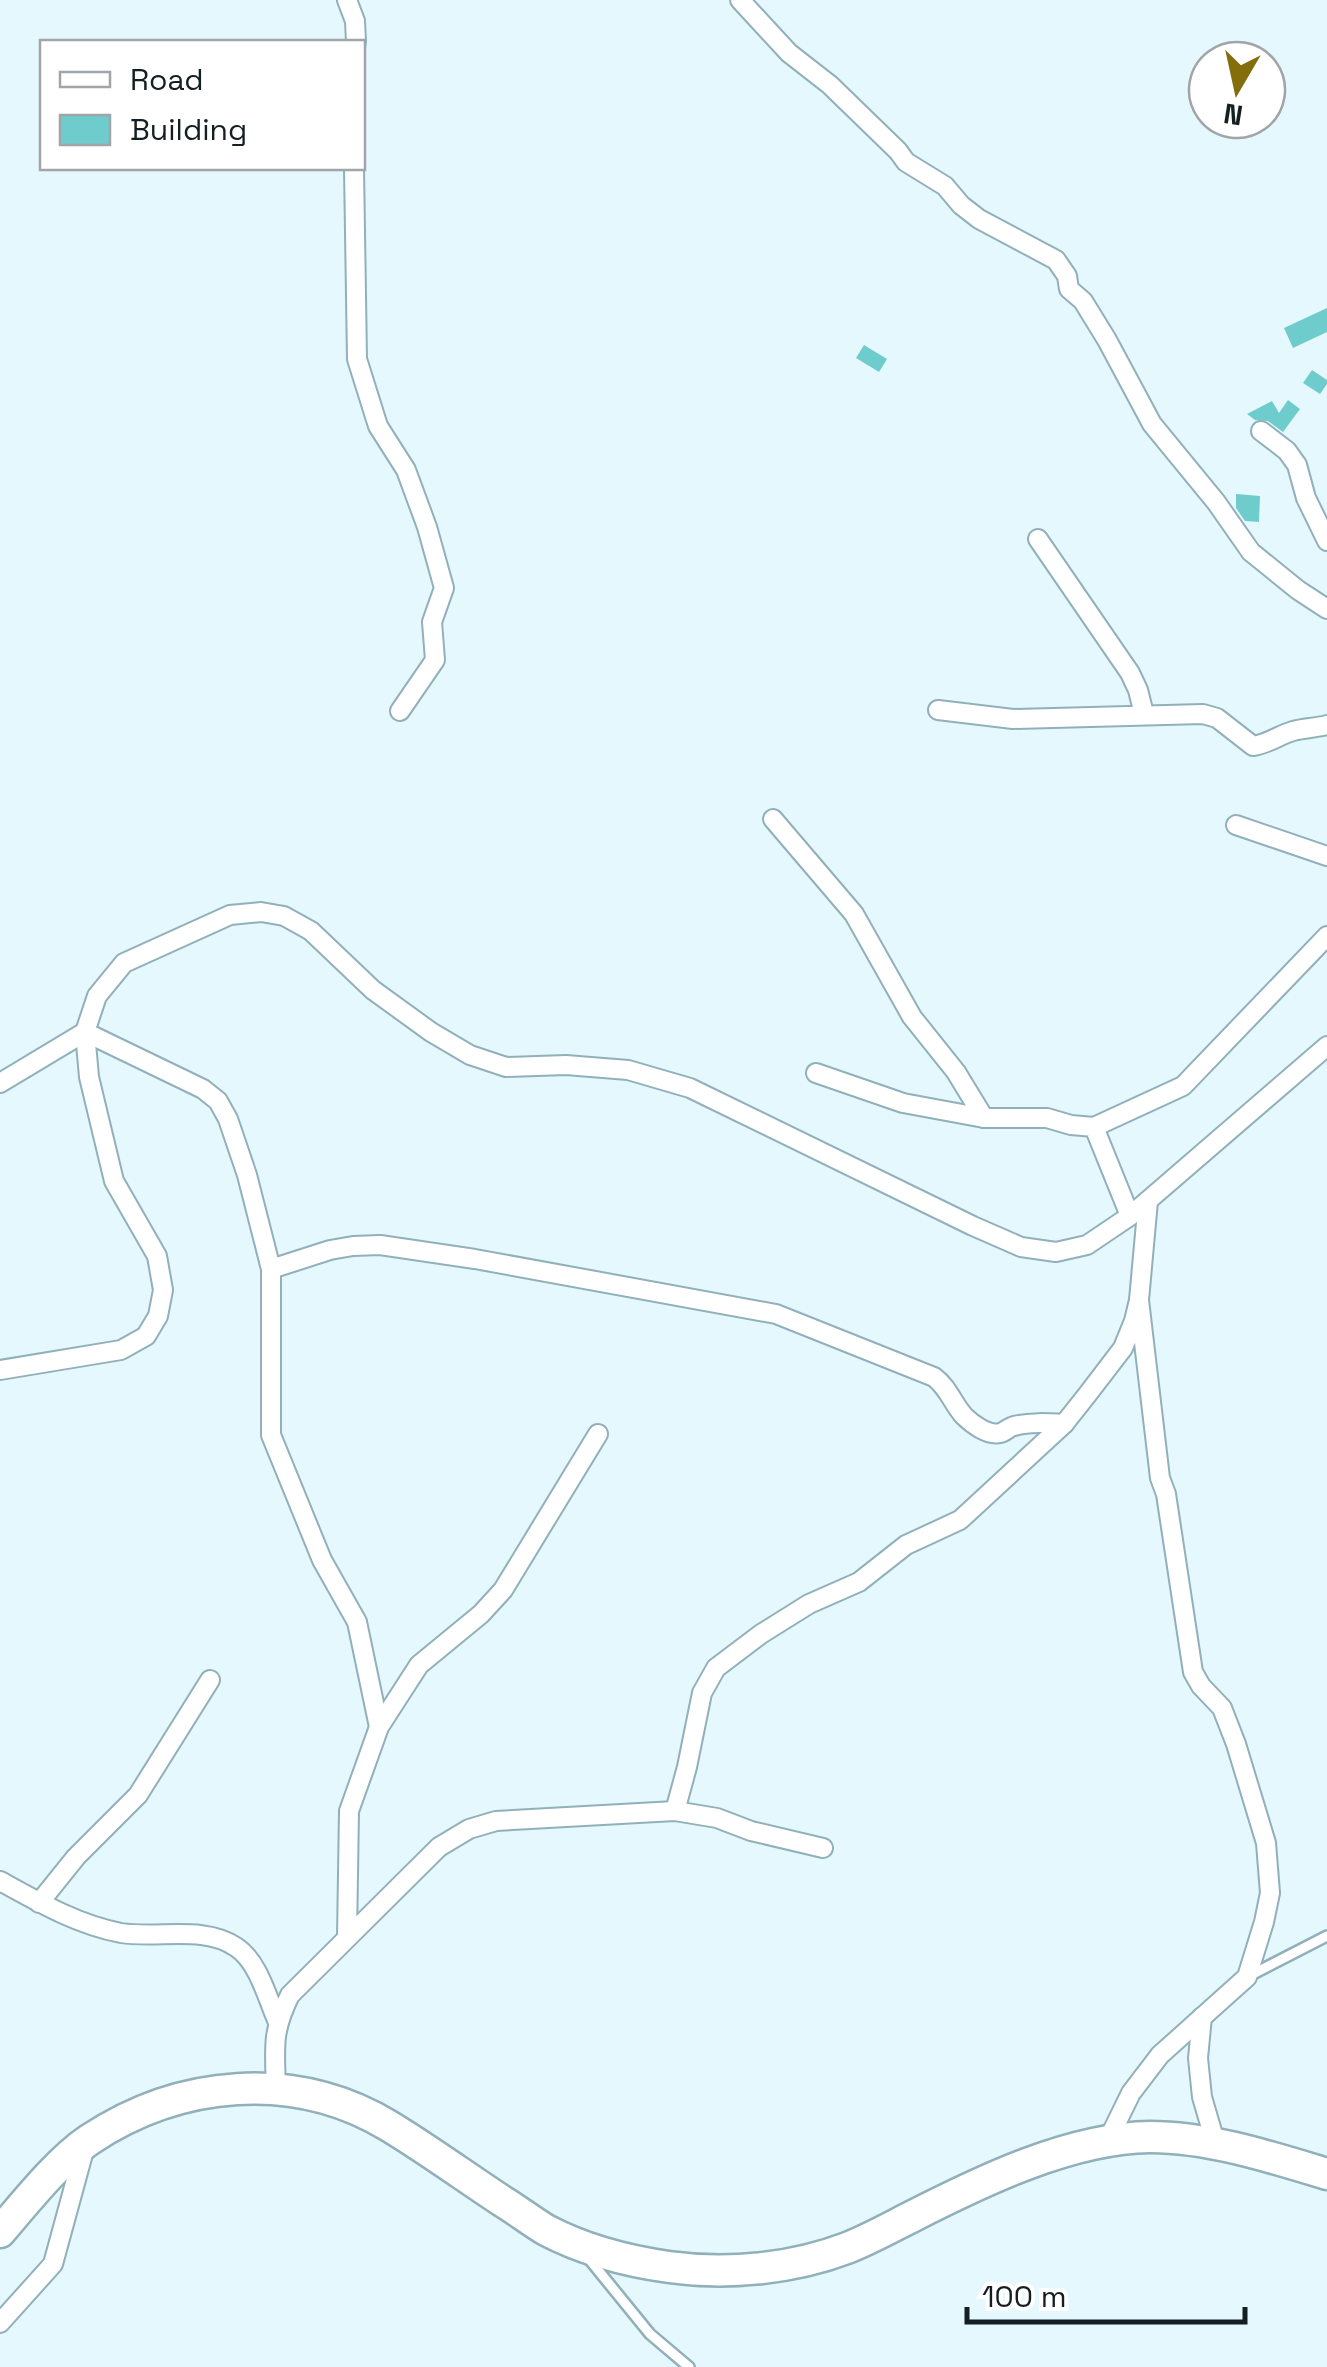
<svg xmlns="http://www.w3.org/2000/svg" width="1327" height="2367" viewBox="0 0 1327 2367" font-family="'Space Grotesk',sans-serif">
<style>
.building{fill:#6ecdcc}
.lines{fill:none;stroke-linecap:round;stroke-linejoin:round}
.lane-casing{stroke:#91b0ba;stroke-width:14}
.street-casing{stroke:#91b0ba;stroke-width:22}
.primary-casing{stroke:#91b0ba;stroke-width:35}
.lane{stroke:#fff;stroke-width:9}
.street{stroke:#fff;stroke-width:18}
.primary{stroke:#fff;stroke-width:30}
</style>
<rect width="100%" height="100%" fill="#e4f8fe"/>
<g class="building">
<polygon points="1327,308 1327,332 1293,348 1284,328"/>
<polygon points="864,345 887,359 879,372 856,358"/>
<polygon points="1312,370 1327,380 1327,384 1320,394 1303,383"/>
<polygon points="1288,400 1300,409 1283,432 1268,421 1255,420 1247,414 1272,401 1279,413"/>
<polygon points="1236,494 1260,496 1259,522 1245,521 1236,508"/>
</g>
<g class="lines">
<defs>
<g id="lane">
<polyline points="1249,1976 1327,1936"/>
<polyline points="589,2259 650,2334 689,2367"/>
</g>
<g id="street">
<polyline points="347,0 355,21 356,42"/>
<polyline points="740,0 789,53 830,85 898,151 906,162 945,186 961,205 979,219 1056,260 1067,276 1069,289 1083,301 1107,340 1152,424 1216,502 1251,552 1298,590 1327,609"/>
<polyline points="354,168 357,359 378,426 406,470 427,527 444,588 432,622 435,660 400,711"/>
<polyline points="1261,431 1287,451 1297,465 1306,498 1327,541"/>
<polyline points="1038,539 1130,673 1138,690 1144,714"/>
<path d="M938,710L1013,719L1203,714L1217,718L1253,746C1268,744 1279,735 1293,731C1304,728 1316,728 1327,725"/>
<polyline points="773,819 854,914 912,1017 956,1072 984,1118"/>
<polyline points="1236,825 1327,856"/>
<polyline points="85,1032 203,1089 218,1101 228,1119 247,1175 271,1269 271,1435 322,1560 357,1622 379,1727"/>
<polyline points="816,1073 903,1103 984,1118 1047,1118 1071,1125 1094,1127 1130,1216"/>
<polyline points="0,1083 85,1032"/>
<polyline points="1094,1127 1183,1086 1327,936"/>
<path d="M271,1269L330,1250L353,1246L380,1245L475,1259L776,1314L934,1377C948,1387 953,1404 964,1416C972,1424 988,1436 1000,1433C1005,1432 1009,1427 1014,1426C1030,1422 1047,1423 1064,1424"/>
<polyline points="0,1370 121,1350 146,1336 158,1316 163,1290 157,1256 114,1181 89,1077 85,1032 97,996 124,963 230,915 261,912 284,916 311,931 373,990 431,1032 470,1055 506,1067 566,1065 628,1070 690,1088 973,1226 1021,1247 1056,1252 1087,1245 1130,1216 1327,1046"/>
<polyline points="675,1811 687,1767 702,1693 716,1668 761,1634 809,1604 859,1582 906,1545 960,1520 1064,1424 1087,1395 1123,1348 1134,1321 1139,1300 1148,1201"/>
<path d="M0,1881C38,1902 78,1925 121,1933C158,1939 204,1925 236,1947C258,1961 267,1997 277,2020"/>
<polyline points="39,1903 76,1857 138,1795 210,1680"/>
<polyline points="347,1937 349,1811 379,1727 419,1665 481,1614 503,1590 598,1434"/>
<polyline points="1202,2017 1198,2058 1202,2097 1216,2145"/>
<path d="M276,2090C275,2049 271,2033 290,1995L439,1847L469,1829L496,1821L675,1811L717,1818L751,1831L823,1848"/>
<polyline points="1107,2142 1131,2093 1160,2055 1247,1977 1264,1922 1270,1893 1266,1843 1236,1744 1222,1708 1201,1686 1193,1672 1166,1494 1160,1478 1139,1300"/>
<polyline points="0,2323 53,2264 86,2143"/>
</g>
<path id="primary" d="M0,2232C25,2203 58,2161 89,2140C179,2080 294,2069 389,2126C427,2149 464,2176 502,2201C517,2210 531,2221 546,2230C584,2250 626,2261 669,2267C727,2275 792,2269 847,2248C870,2239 893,2226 915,2215C984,2180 1071,2138 1150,2137C1209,2137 1271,2157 1327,2174"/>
</defs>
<use href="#lane" class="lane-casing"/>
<use href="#street" class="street-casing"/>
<use href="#primary" class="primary-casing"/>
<use href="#lane" class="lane"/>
<use href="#street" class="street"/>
<use href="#primary" class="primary"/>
</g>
<rect x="40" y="40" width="325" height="130" fill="#ffffff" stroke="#a1a5a7" stroke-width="2.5"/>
<rect x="60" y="72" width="50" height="15" fill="#ffffff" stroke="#a1a5a7" stroke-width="2.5"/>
<text x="130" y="90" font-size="30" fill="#131f23">Road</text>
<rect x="60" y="115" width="50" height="30" fill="#6ecdcc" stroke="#a1a5a7" stroke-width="2.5"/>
<text x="130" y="140" font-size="30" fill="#131f23">Building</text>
<g transform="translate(1237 90) rotate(189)"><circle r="48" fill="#ffffff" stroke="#a1a5a7" stroke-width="2.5"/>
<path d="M0-8L18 38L0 25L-18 38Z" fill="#836e0b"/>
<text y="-15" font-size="28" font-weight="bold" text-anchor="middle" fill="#131f23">N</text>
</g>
<path d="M967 2307v15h278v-15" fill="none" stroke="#131f23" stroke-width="5"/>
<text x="982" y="2307" font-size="30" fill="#131f23" stroke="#ffffff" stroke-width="8" paint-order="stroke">100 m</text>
</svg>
